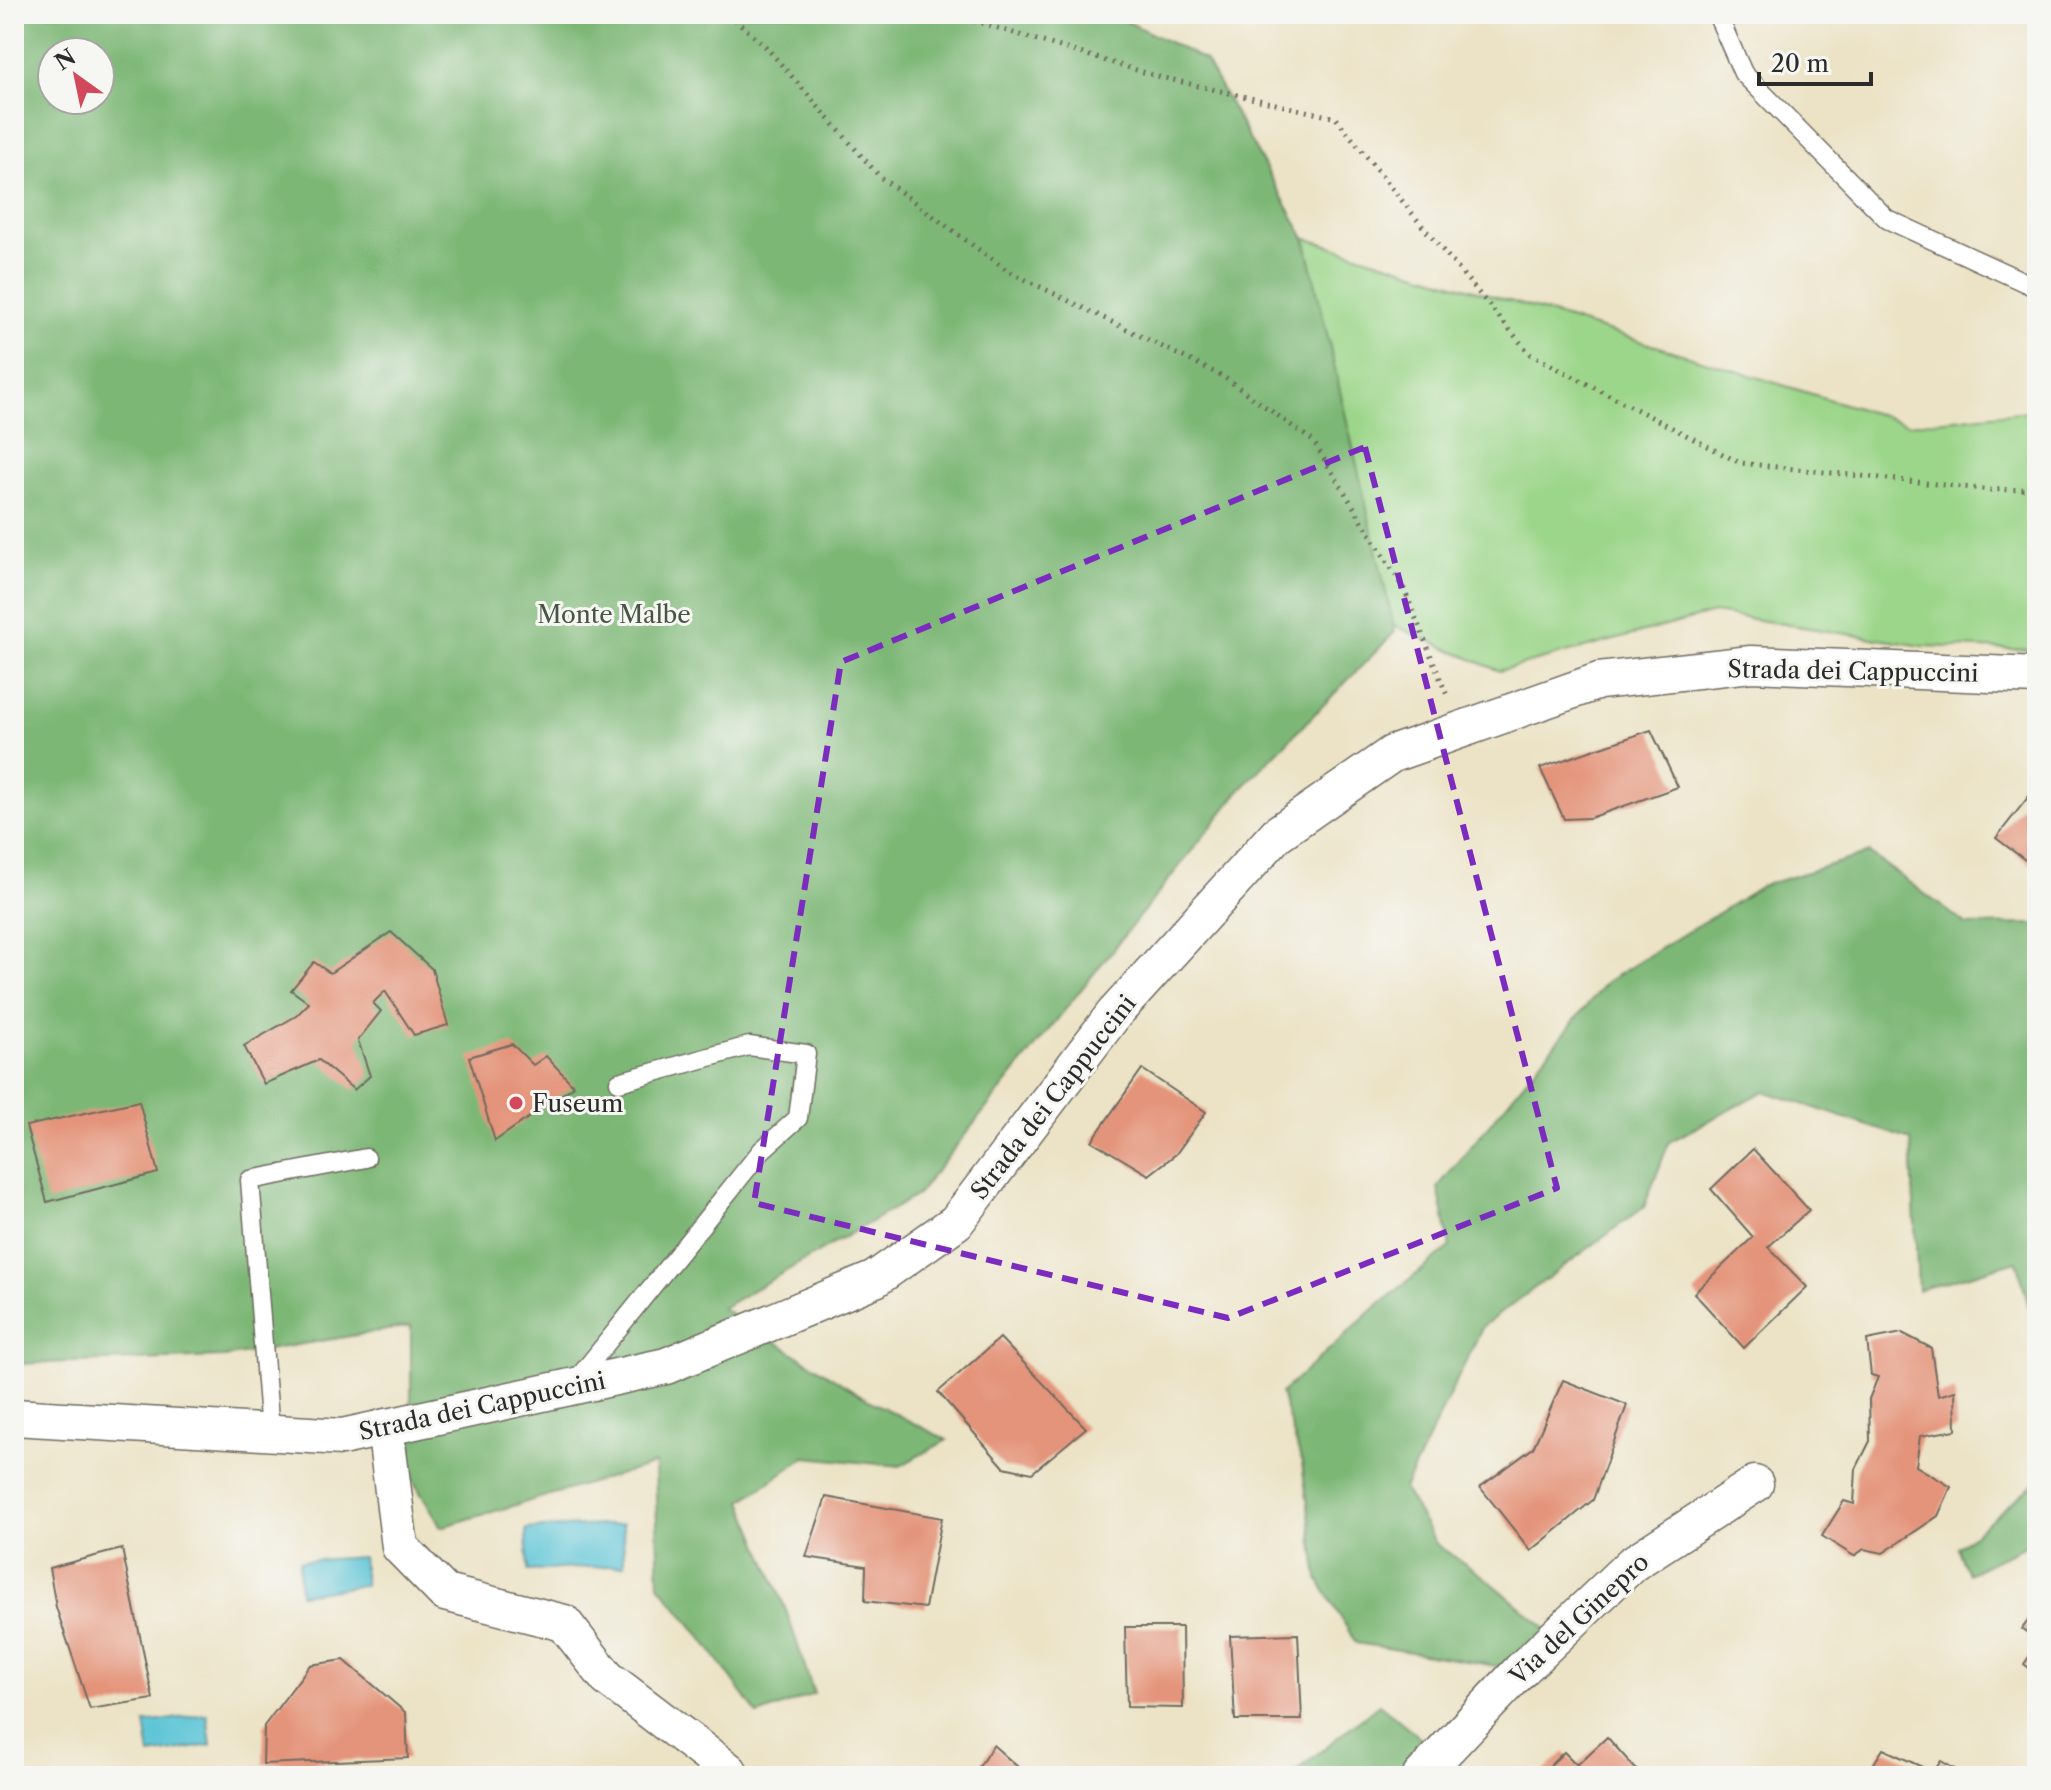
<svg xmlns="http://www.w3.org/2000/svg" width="2051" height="1790" viewBox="0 0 2051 1790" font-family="'Libre Caslon Text',serif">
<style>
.green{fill:#9cd68a;stroke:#64805a;stroke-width:2}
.forest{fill:#7db776;stroke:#547150;stroke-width:2;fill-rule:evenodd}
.water{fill:#5ac4d6;stroke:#427880;stroke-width:2}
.building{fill:#e4947a}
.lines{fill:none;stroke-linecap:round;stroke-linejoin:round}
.service-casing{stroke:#6f6b61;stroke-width:21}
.minor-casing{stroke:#6f6b61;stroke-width:39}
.path{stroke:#6f6b61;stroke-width:5;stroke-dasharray:2 6;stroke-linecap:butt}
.service{stroke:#fff;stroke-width:18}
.minor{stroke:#fff;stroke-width:36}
.marked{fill:none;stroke:#7b2cbf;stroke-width:6;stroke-dasharray:16 10;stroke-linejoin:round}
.poi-dot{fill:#d1495b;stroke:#f6f6f2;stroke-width:3}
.labels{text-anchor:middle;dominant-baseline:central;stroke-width:6;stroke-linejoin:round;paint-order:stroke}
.park-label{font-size:24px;fill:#475643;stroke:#f6f6f2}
.street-label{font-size:24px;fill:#2b2b2b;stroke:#f6f6f2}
.poi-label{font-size:24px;fill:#2b2b2b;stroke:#f6f6f2;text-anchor:start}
</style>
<rect width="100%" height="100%" fill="#f6f6f2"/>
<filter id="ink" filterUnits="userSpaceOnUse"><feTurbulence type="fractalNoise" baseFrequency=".0125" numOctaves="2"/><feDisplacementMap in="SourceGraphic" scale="16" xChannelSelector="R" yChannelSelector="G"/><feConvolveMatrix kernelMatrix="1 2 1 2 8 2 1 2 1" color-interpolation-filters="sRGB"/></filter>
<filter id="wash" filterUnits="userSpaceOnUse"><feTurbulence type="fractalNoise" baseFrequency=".006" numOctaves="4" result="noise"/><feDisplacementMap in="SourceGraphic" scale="32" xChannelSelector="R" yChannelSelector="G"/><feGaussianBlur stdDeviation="1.8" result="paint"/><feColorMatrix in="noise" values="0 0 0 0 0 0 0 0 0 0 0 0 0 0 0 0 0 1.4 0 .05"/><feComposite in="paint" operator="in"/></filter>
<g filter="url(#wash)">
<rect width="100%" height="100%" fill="#ece3c6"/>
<polygon class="green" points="1305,238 1909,424 2037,410 2037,650 1923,646 1714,613 1499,671 1393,625"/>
<g class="forest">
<path d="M14,14H1112L1205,60L1305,238L1395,632L1242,788L917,1195L722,1308L870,1401L947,1440L900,1466L805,1457L742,1501L787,1613L814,1694L758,1715L703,1639L659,1585L655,1464L441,1527L411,1477V1326L224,1357L14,1364ZM52,52H100V100H52Z"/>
<polygon points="1869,853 1967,925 2037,924 2037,1338 2017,1261 1918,1290 1911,1140 1764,1091 1669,1142 1644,1207 1483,1326 1404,1489 1437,1545 1486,1578 1556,1637 1521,1670 1356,1643 1318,1579 1302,1463 1281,1393 1376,1307 1450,1247 1438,1187 1606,982 1762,886"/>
<polygon points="2037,1481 2037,1540 1968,1574 1957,1548"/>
<polygon points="1379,1704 1468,1776 1290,1776"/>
</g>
<g class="water">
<polygon points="623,1524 624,1565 528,1571 526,1529"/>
<polygon points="362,1557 365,1585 300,1594 299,1561"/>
<polygon points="207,1714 211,1745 150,1755 145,1723"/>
</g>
<g id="blocks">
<g class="building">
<polygon points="1651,730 1678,787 1590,818 1564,819 1540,768"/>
<polygon points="2037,786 2037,869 1996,838"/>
<polygon points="391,932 432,969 448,1025 414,1035 385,991 373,1003 381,1011 358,1040 370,1076 354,1090 319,1060 264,1084 244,1046 296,1016 309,1003 291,990 314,962 330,973"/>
<polygon points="512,1044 533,1065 546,1056 574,1086 495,1141 469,1057"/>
<polygon points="1142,1069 1206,1112 1176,1154 1149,1175 1092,1141"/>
<polygon points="139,1101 158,1173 47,1202 26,1126"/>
<polygon points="1753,1149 1809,1210 1768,1247 1807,1287 1744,1348 1694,1293 1753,1237 1711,1189"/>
<polygon points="1902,1333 1931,1348 1938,1396 1955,1391 1956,1430 1920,1436 1916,1466 1951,1487 1938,1516 1883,1553 1864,1549 1854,1556 1822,1536 1844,1501 1854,1504 1856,1469 1870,1441 1869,1399 1878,1377 1871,1375 1867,1340"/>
<polygon points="1000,1338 1086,1428 1032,1473 1004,1467 938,1392"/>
<polygon points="1563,1380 1627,1405 1593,1500 1531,1551 1480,1487 1533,1448"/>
<polygon points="826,1497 942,1518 925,1608 865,1601 866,1566 806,1557"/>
<polygon points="122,1549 153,1699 90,1709 56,1607 49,1568"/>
<polygon points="2037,1608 2037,1639 2022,1629"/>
<polygon points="1125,1627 1182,1627 1183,1708 1127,1707"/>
<polygon points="1298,1634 1302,1720 1235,1720 1230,1636"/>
<polygon points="2037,1646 2037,1674 2024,1664"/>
<polygon points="344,1660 406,1713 408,1758 263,1764 264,1726 310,1665"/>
<polygon points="1607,1737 1642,1776 1539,1776 1564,1752 1577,1765"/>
<polygon points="993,1745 1028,1776 973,1776"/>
<polygon points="1883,1749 1933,1772 1941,1761 1958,1771 1956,1776 1866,1776"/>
</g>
</g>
</g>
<g filter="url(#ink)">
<use href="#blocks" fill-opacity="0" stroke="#6f6b61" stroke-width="2"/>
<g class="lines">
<defs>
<g id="service">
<polyline points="1717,14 1743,73 1887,219 2037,288"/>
<polyline points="575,1382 762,1150 798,1118 806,1054 749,1046 619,1082"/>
<polyline points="270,1432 250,1180 366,1158"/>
</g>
<g id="minor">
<polyline points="14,1417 342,1437 666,1366 875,1279 956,1222 1114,1014 1277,834 1392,754 1599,681 1751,664 2037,676"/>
<polyline points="385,1427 400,1547 445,1593 564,1623 607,1678 729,1771 731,1776"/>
<polyline points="1421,1776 1521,1670 1632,1564 1755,1484"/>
</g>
</defs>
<use href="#service" class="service-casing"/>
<use href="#minor" class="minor-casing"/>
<g class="path">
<polyline points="729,14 765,46 880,177 1008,271 1224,377 1313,441 1404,589 1448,698"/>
<polyline points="951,14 1156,76 1336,118 1419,222 1530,354 1740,463 1991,490 2037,489"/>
</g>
<use href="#service" class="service"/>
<use href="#minor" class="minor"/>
</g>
</g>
<path class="marked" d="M1365,447L1557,1188L1228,1318L754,1203L841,662Z"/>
<circle class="poi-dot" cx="516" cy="1103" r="8"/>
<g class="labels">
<g class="park-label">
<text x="614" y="614">Monte Malbe</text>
</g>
<g class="street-label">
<text transform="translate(1853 671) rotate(1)">Strada dei Cappuccini</text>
<text transform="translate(1053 1097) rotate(-52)">Strada dei Cappuccini</text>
<text transform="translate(482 1406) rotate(-12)">Strada dei Cappuccini</text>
<text transform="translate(1579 1619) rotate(-43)">Via del Ginepro</text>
</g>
<g class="poi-label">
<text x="532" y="1103">Fuseum</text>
</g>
</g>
<rect width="2051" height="1790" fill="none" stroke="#f6f6f2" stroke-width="48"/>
<g transform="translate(76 76) rotate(327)"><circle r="38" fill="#f6f6f2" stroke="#a5a5a2" stroke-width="2"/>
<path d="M0-6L14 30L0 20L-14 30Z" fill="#d1495b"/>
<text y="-12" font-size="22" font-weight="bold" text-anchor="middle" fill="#2b2b2b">N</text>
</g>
<path d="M1759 72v12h112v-12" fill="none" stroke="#2b2b2b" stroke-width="4"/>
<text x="1771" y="72" font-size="24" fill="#2b2b2b" stroke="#f6f6f2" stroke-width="6" paint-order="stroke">20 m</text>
</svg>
